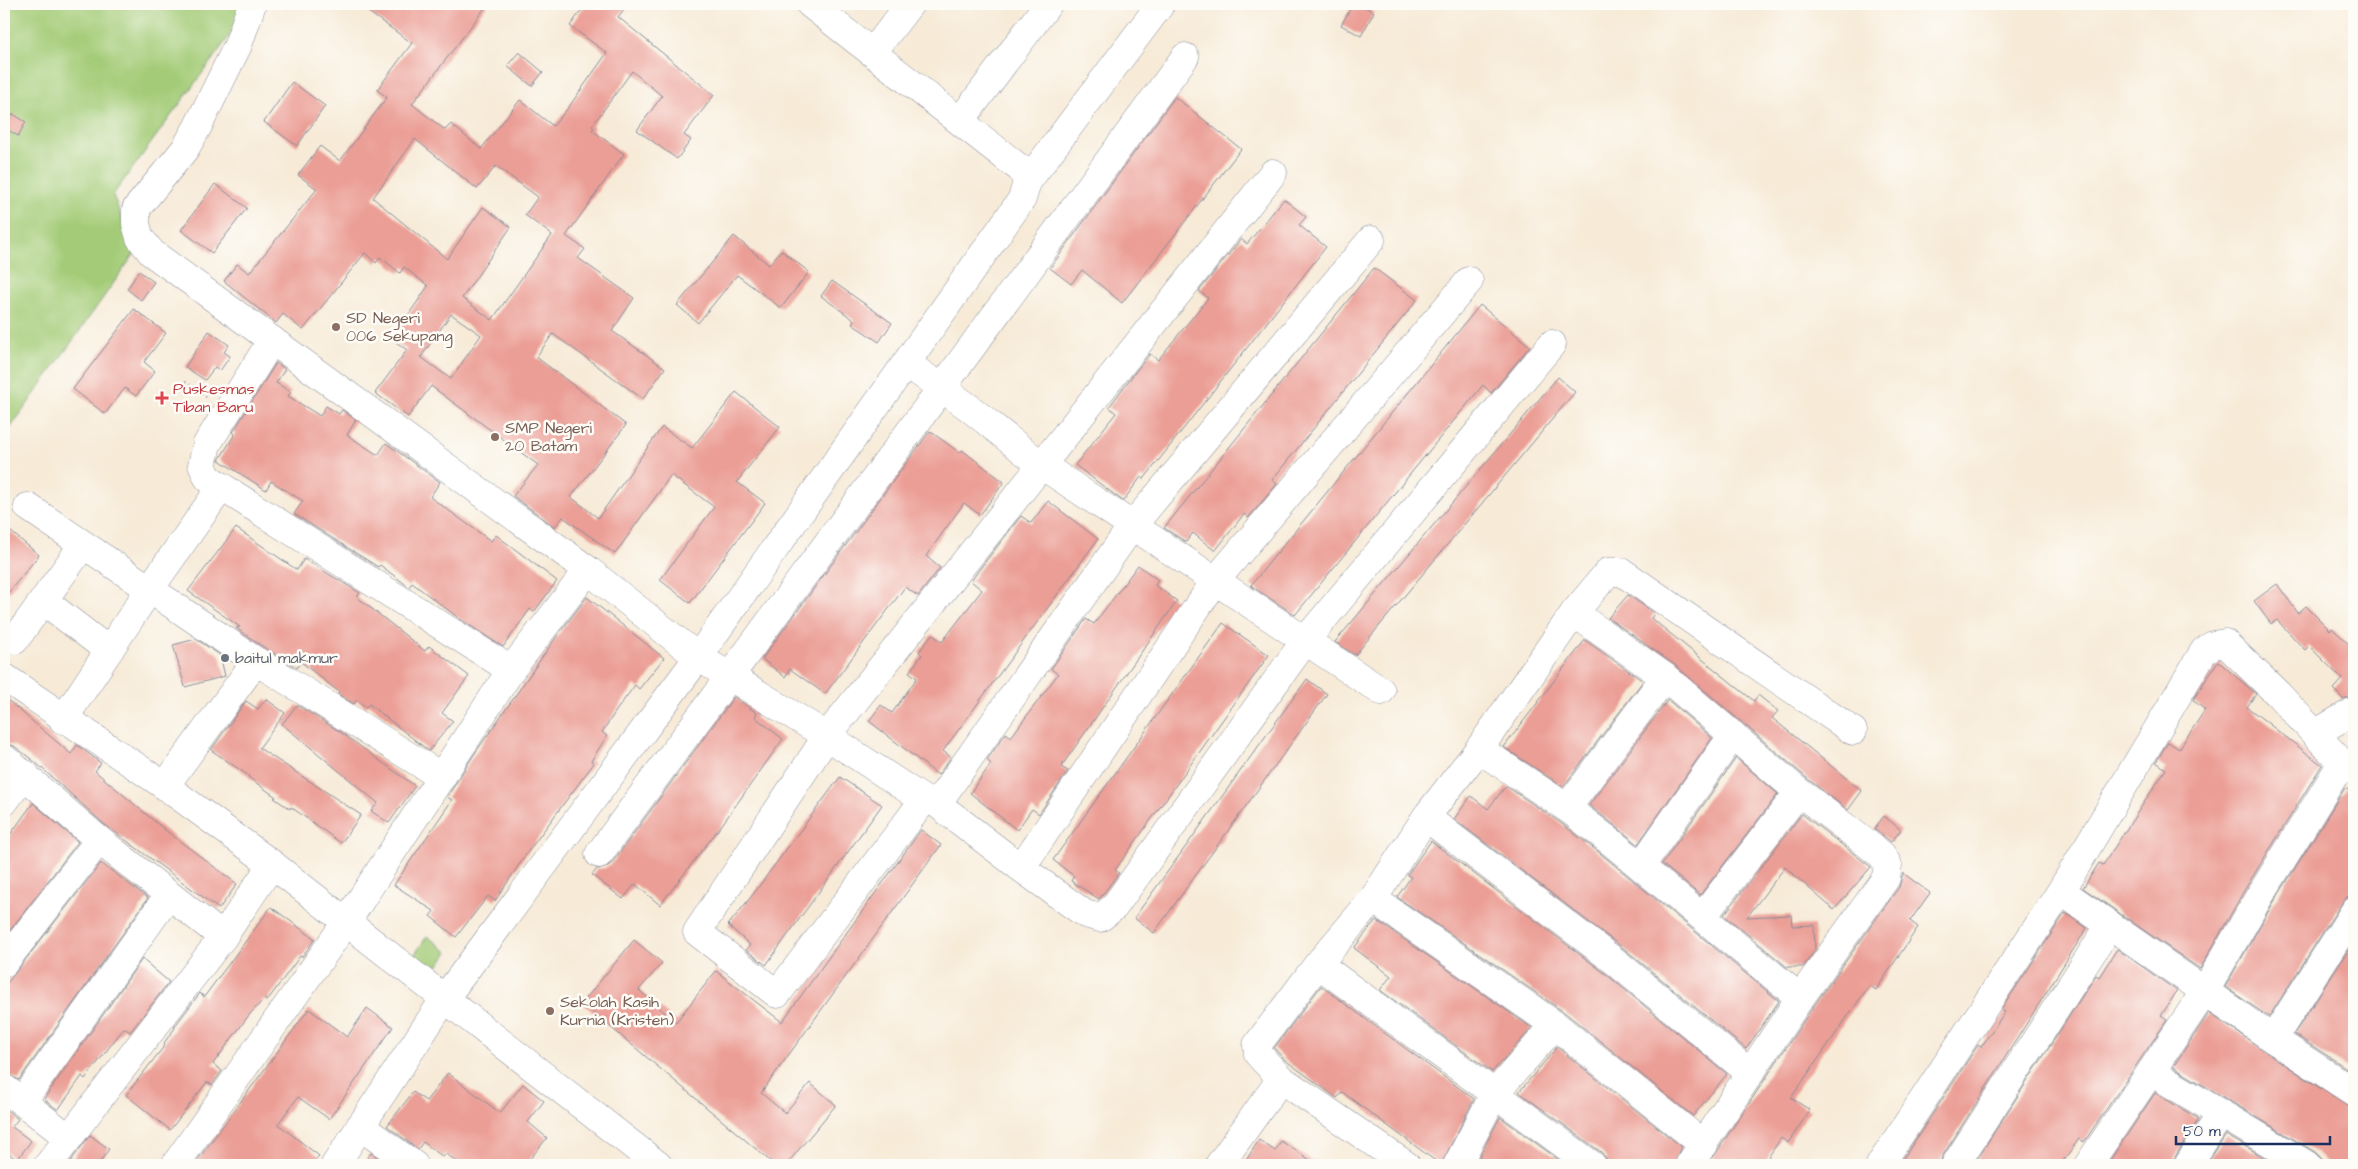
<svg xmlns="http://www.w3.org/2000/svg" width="2358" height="1169" viewBox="0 0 2358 1169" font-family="'Architects Daughter',sans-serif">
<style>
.green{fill:#a4cc78;stroke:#607e6b}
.building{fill:#eb9e95;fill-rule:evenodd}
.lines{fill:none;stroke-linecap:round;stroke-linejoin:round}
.minor-casing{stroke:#898d9b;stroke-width:29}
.path{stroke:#898d9b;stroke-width:3;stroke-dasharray:1 4;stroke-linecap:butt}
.minor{stroke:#fff;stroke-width:28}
.education-dot{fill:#8d6e63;stroke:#fdfcf7;stroke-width:2}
.health-dot{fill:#e0444e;stroke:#fdfcf7;stroke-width:2}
.worship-dot{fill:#6b7280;stroke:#fdfcf7;stroke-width:2}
.labels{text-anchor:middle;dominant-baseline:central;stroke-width:5;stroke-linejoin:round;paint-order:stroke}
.education-label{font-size:16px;fill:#785e54;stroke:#fdfcf7;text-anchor:start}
.health-label{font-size:16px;fill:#be3a42;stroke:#fdfcf7;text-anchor:start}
.worship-label{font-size:16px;fill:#5b616d;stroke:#fdfcf7;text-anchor:start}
</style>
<rect width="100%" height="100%" fill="#fdfcf7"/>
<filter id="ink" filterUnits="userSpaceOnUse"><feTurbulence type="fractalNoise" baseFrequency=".02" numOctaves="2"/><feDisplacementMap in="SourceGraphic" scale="10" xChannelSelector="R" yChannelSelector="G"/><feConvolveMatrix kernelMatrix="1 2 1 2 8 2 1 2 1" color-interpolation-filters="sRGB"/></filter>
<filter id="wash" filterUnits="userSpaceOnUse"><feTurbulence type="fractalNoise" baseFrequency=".0096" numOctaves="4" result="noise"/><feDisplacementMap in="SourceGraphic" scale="20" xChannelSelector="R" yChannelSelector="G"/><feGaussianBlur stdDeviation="1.12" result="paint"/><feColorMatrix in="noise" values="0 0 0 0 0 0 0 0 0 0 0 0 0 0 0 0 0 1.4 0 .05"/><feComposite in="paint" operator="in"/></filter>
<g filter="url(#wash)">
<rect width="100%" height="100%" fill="#f7ebd8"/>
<g class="green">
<polygon points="4,4 253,4 113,195 135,253 4,437"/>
<polygon points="427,936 448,952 434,972 413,957"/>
</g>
<g id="blocks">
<g class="building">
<path d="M357,4H488L412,104L445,130L451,124L481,149L520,100L553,126L568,108L607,53L570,26L586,4H628L618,17L714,95L684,135L691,140L677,159L637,130L662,96L632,71L592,126L594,128L592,130L624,154L566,236L585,249L578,258L634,298L612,331L665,368L643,399L553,334L536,357L626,425L571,497L598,518L662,427L692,448L736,392L780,427L737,482L765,503L690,603L660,580L714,507L671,475L615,554L563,517L555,527L513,496L538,465L431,386L408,417L375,393L407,350L392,339L428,286L404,267L400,273L380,257L376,263L365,253L303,330L283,314L276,323L224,281L237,264L249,273L317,189L298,175L320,146L340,161L387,97L377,90L412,43ZM415,139L477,189L496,166L538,197L525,215L552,235L492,320L462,298L511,227L483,207L447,259L373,198ZM451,314L481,335L451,379L421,357Z"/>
<polygon points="1353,4 1359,4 1374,12 1361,36 1341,25"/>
<polygon points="519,52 543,72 532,86 507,66"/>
<polygon points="292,82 325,106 297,146 264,122"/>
<polygon points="1175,97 1241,149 1122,303 1082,270 1071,284 1050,268"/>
<polygon points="13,114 26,122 18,136 5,128"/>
<polygon points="215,184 247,208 212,253 181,230"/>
<polygon points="1284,199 1306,217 1299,225 1326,247 1144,479 1141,477 1123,501 1075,465 1116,413 1109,407 1136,371 1150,354 1158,360 1208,298 1199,291 1241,239 1247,244"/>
<polygon points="734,236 769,265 781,250 809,272 781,308 737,275 698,323 677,305"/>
<polygon points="1374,268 1417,300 1272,480 1277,484 1248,518 1244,514 1215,551 1193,533 1186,542 1164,528"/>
<polygon points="139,271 154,282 141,300 127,289"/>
<polygon points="832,281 892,323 879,342 852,324 854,320 821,296"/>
<polygon points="1480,305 1530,346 1491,393 1483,385 1295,615 1253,587 1251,585"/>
<polygon points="134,309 166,333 144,362 155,371 136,396 125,388 105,414 73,389"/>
<polygon points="209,331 229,345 224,352 230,356 220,371 215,367 205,380 185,367"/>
<polygon points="276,363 285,369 276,383 291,392 288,396 320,416 326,406 339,414 342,410 356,420 347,435 378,455 386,443 440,482 430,497 491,541 496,535 557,581 534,612 530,609 503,647 460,619 412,583 409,587 380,565 378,567 294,514 303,501 271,481 266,490 219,460 235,434 233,432"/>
<polygon points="1558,377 1575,392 1355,655 1335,642"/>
<polygon points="930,431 960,453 962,450 1004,482 980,515 964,503 926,556 940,568 918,596 905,587 825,694 790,669 785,677 762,659"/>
<polygon points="1048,501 1098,539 943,751 951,757 938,775 869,721 881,705 892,713 917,678 909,672 922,655 919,652 932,634 942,642 982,590 971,581 982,566 1021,516 1031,523"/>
<polygon points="4,526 39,555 4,598"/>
<polygon points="236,528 297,570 304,559 360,593 357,597 425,651 429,646 469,676 442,713 453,721 429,751 369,704 366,707 357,700 354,704 338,694 339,692 301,662 297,668 265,648 236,628 240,627 188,591"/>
<polygon points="1138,565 1158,580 1155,585 1177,601 1061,767 1068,771 1039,814 1032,809 1017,830 970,793 991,764 987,760 1006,733 1011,737 1058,674 1051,669 1086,619 1094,624"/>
<polygon points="2277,584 2298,613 2306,606 2330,630 2332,628 2354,649 2354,695 2343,699 2333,689 2342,679 2309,646 2305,650 2277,620 2271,624 2254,601"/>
<polygon points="1628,595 1653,612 1654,614 1651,618 1754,701 1758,695 1778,711 1772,718 1862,791 1848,810 1809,780 1675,665 1608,618"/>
<polygon points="587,597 664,658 639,689 635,685 618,708 602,732 607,736 591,761 594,763 527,853 495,901 488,896 456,937 430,916 434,911 394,885 452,800 447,797 473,756 557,636"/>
<polygon points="1223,623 1269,655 1115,870 1119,873 1099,899 1071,881 1074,876 1053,860"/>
<polygon points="196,639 220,655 225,676 185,687 173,645"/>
<polygon points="1585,640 1643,681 1563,787 1504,747"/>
<polygon points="2218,661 2256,694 2247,707 2322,765 2245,889 2200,969 2083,888 2099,863 2103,865 2166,769 2156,762 2168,742 2179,749 2205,710 2193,700"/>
<polygon points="1307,679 1327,694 1154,933 1134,918"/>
<polygon points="4,697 71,754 77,745 101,763 95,771 165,830 237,884 219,909 104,824 35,762 14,746 4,743"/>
<polygon points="734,697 757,713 755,717 783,739 721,826 660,905 635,884 623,899 592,875 597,869 605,868 612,863"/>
<polygon points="266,699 285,713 259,748 361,815 341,843 291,807 290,809 274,798 276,797 248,777 249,776 211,750 246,701 258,709"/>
<polygon points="1668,700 1712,738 1638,844 1589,805"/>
<polygon points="297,705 339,731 415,786 389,823 371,811 378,803 282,724"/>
<polygon points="1736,758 1778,794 1700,895 1662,864"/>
<polygon points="840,777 882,805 766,965 746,950 750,945 728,925 751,897"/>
<polygon points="1506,786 1558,821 1601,854 1779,1001 1746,1049 1627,951 1454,819 1471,796 1488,809"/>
<polygon points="2345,788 2354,794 2354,896 2346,898 2341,904 2269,1017 2225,987 2272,905"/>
<polygon points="33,803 78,842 4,938 4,843"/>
<polygon points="1802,814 1871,867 1834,910 1785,867 1747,917 1791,915 1792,926 1814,925 1815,950 1803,967 1787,967 1724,915"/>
<polygon points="1884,816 1901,830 1891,842 1874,829"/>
<polygon points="921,830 941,845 761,1093 785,1113 810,1083 836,1105 786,1165 775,1165 582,1003 634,940 662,963 639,990 676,1022 716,971 782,1022"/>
<polygon points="1431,841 1607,975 1727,1074 1693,1116 1564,1012 1397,897 1411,877 1407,875"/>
<polygon points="101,863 148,898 19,1080 4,1073 4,987"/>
<polygon points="1903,873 1930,893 1910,921 1918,927 1876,990 1869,986 1791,1098 1810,1110 1788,1143 1781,1138 1763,1165 1708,1165 1813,1007 1899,887"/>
<polygon points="271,907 315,939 302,957 300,956 267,1001 264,999 249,1015 213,1064 222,1071 212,1085 207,1082 170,1130 126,1095 165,1045 164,1043 175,1028 174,1027 200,993 204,997"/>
<polygon points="2065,913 2087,928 1942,1157 1940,1165 1899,1165 1978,1045 1981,1047 2005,1012 2001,1010"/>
<polygon points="1376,920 1532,1028 1492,1072 1380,990 1391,976 1354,948"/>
<polygon points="2354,941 2354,1073 2294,1034"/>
<polygon points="2117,949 2177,991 2161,1016 2167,1020 2084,1142 2079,1139 2060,1165 1973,1165 2096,975 2099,977"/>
<polygon points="142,959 169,982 130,1032 124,1028 85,1079 82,1076 58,1110 44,1099"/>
<polygon points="1321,986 1474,1099 1441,1165 1342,1092 1337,1098 1285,1060 1274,1048"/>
<polygon points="367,1008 393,1027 329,1119 298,1097 278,1124 319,1156 311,1165 194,1165 309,1009 347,1037"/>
<polygon points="2209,1013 2345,1105 2354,1107 2354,1165 2328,1165 2315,1152 2173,1067"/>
<polygon points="1557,1047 1682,1147 1674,1165 1607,1165 1606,1158 1601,1152 1519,1092"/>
<polygon points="448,1073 500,1113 523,1084 544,1101 528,1122 547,1138 525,1165 462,1165 446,1154 443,1157 423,1142 418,1149 387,1126 413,1092 426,1101"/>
<polygon points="2155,1093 2199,1119 2175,1157 2173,1165 2107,1165"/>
<polygon points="4,1108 18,1119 12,1127 31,1141 17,1160 4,1150"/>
<polygon points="1500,1117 1566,1165 1475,1165"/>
<polygon points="90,1135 109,1149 98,1165 75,1165 70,1162"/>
<polygon points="2226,1135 2275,1164 2274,1165 2206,1165"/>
<polygon points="1259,1140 1275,1151 1281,1141 1318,1165 1243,1165"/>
<polygon points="371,1153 388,1165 362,1165"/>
</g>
</g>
</g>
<g filter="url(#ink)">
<use href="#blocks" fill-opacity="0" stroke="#898d9b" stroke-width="1"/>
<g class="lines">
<defs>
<g id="minor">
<polyline points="252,4 238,45 197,128 185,149 136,209 136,224 140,238 152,253 588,570 698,657 827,736 924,800 936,803 946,791 1132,526 1371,240"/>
<polyline points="873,52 910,4"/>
<polyline points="961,120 1048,4"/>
<polyline points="1027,182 1160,5 1159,4"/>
<polyline points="272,340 207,444 202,465 208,478 511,670"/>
<polyline points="906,363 967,406 1040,464 1381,691"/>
<polyline points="28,507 256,661 442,777"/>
<polyline points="44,601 109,651"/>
<polyline points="1574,613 1665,677 1799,792 1882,855 1888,865 1886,878 1800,998 1689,1165"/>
<polyline points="15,640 83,545"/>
<polyline points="4,677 165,786 272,864 658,1165"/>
<polyline points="63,720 149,590 222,486"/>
<polyline points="2316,733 2354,711"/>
<polyline points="1479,749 1567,808 1611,842 1800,998"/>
<polyline points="4,758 99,840 223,937"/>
<polyline points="165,786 256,661"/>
<polyline points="924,800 777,994 697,932 827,736 1273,173"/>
<polyline points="4,802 25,774"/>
<polyline points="936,803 1021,868 1085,914 1100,918 1114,907 1305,641 1552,344"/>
<polyline points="1567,808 1665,677"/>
<polyline points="1426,817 1617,963 1750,1073"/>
<polyline points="599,854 1185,57"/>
<polyline points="1641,866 1733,735"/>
<polyline points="1021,868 1215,581 1469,281"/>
<polyline points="2061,891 2273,1039 2354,1092"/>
<polyline points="1373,899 1555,1025 1704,1145"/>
<polyline points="1703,916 1799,792"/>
<polyline points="4,963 99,840"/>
<polyline points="1318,964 1592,1165"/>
<polyline points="2273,1039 2354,912"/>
<polyline points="2151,1072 2307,1165"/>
<polyline points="4,1088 69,1138"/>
<polyline points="23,1101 168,896"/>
<polyline points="360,1126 414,1165"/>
<polyline points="48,1165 223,937 272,864"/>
<polyline points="175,1165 347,921 511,670 588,570"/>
<polyline points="335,1165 445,998 696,660 1022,199 1027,182 1022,170 810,4"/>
<polyline points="1219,1165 1281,1079"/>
<polyline points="1406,1165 1281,1079 1258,1054 1257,1045 1318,964 1373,899 1426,817 1479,749 1574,613 1608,572 1622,572 1853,731"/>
<polyline points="1457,1165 1495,1093 1555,1025"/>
<polyline points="1880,1165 2061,891 2204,651 2213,645 2225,643 2278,694 2342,763"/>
<polyline points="1955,1165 2110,925"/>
<polyline points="2088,1165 2205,991 2259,897 2342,763 2354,771"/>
<polyline points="2188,1165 2221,1114"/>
</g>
</defs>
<use href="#minor" class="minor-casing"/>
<polyline class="path" points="185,382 208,398"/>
<use href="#minor" class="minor"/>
</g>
</g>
<g class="education-dot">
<circle cx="336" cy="327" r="5"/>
<circle cx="495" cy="437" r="5"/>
<circle cx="550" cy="1011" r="5"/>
</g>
<path class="health-dot" d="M159.5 390.5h5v5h5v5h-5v5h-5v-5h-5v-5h5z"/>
<circle class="worship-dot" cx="225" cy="658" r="5"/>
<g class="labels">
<g class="education-label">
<text x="346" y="318">SD Negeri<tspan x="346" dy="18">006 Sekupang</tspan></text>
<text x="505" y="428">SMP Negeri<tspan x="505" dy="18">20 Batam</tspan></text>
<text x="560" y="1002">Sekolah Kasih<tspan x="560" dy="18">Kurnia (Kristen)</tspan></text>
</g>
<g class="health-label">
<text x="173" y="389">Puskesmas<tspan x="173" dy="18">Tiban Baru</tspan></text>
</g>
<g class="worship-label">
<text x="235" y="658">baitul makmur</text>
</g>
</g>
<rect width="2358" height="1169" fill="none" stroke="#fdfcf7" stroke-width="20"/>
<path d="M2176 1136v8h154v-8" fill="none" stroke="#1b2f5e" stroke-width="2.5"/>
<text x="2183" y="1136" font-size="15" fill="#1b2f5e" stroke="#fdfcf7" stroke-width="4" paint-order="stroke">50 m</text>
</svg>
